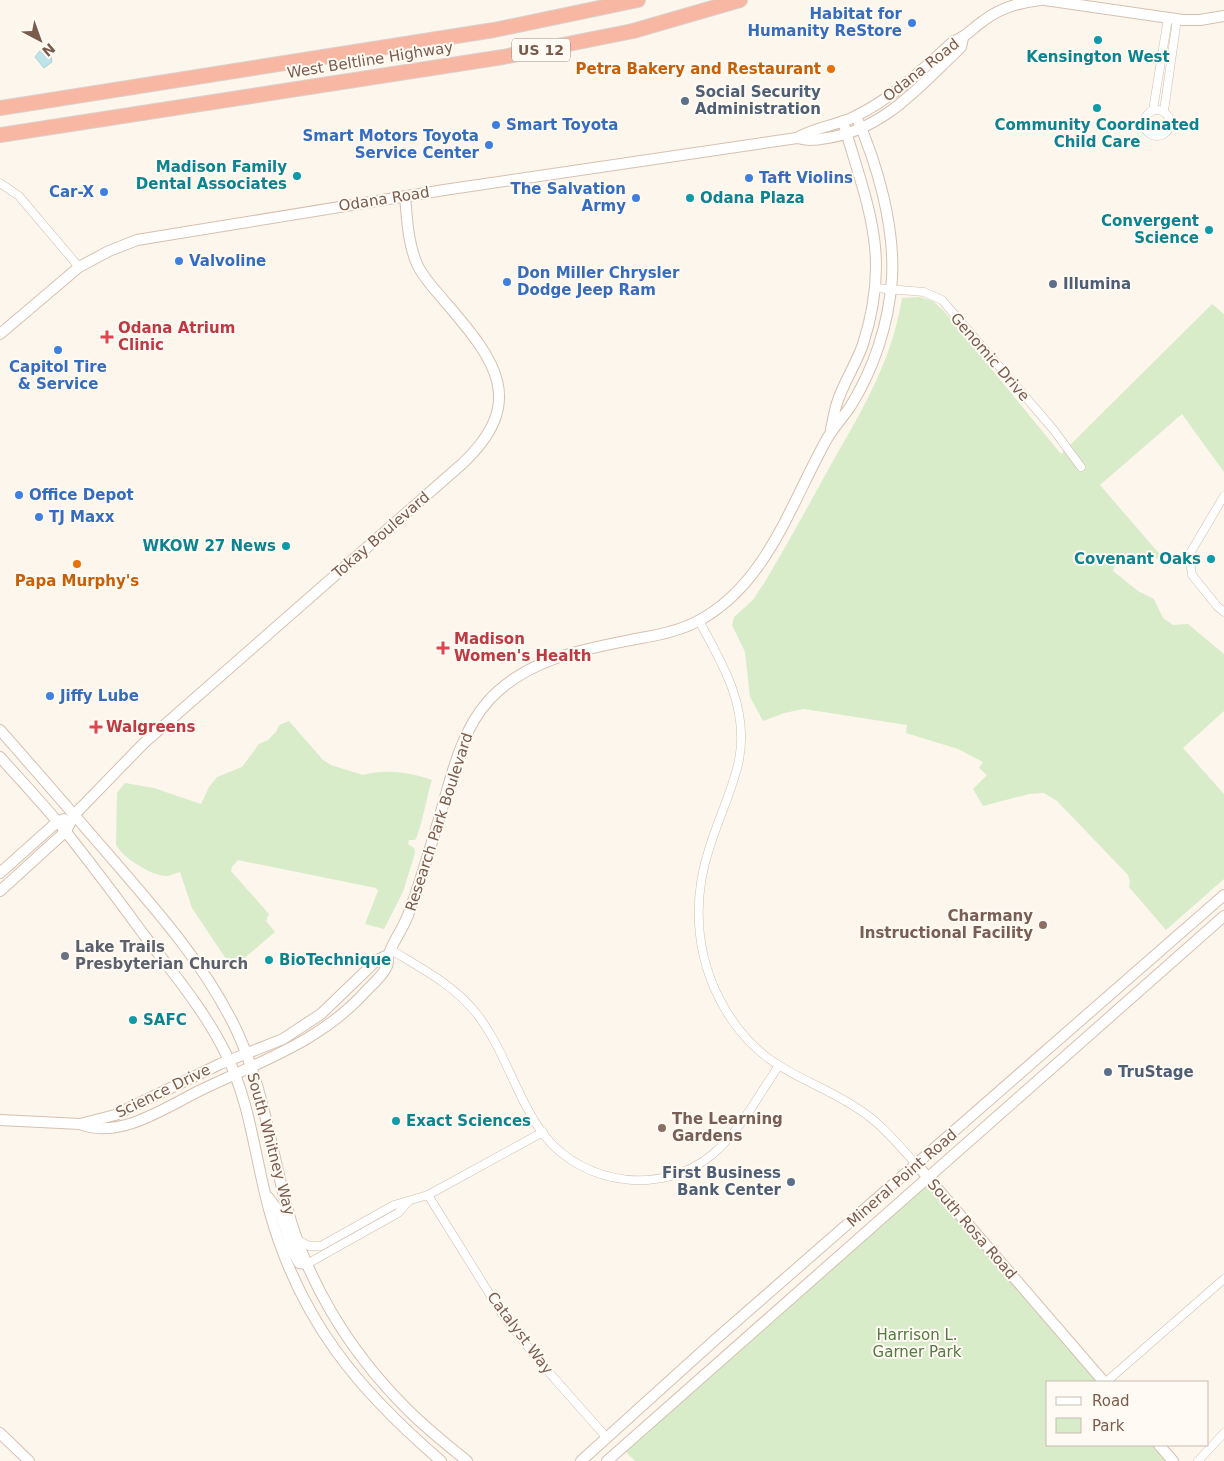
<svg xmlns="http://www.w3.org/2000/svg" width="1224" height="1461" viewBox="0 0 1224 1461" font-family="'DejaVu Sans',sans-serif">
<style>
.green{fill:#d8ecc9}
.water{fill:#bfe3e8;stroke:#a5d3da}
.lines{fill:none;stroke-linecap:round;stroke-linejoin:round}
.street-casing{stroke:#d1beb0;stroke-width:9}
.secondary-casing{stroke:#d6c0b0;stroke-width:12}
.highway-casing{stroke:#dad1cd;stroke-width:16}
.street{stroke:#fff;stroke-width:8}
.secondary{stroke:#fff;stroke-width:10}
.highway{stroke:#f7b7a3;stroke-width:14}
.shop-dot{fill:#3f7fe0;stroke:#fffaf3;stroke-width:2}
.culture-dot{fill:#0f9aa8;stroke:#fffaf3;stroke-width:2}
.food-dot{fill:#e8710a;stroke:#fffaf3;stroke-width:2}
.service-dot{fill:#5c6f8a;stroke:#fffaf3;stroke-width:2}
.health-dot{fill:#e0444e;stroke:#fffaf3;stroke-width:2}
.education-dot{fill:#8d6e63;stroke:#fffaf3;stroke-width:2}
.worship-dot{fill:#6b7280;stroke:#fffaf3;stroke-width:2}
.labels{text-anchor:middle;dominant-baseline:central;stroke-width:4;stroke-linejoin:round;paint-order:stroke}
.shield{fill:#fffaf3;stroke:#a28b7f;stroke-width:1}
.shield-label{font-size:14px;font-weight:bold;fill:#7a5c4d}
.shop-label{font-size:15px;font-weight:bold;fill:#366cbe;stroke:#fffaf3;text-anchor:start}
.culture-label{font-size:15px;font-weight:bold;fill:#0d838f;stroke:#fffaf3;text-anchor:end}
.street-label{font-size:15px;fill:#7a5c4d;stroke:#fffaf3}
.food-label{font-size:15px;font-weight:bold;fill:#c56008;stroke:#fffaf3;text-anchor:end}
.service-label{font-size:15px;font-weight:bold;fill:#4e5e75;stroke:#fffaf3;text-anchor:start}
.health-label{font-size:15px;font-weight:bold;fill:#be3a42;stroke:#fffaf3;text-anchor:start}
.education-label{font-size:15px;font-weight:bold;fill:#785e54;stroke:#fffaf3;text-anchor:end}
.worship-label{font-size:15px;font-weight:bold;fill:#5b616d;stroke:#fffaf3;text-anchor:start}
.park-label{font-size:15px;fill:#537a41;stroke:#fffaf3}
</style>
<rect width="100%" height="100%" fill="#fdf6ec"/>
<g class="green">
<path d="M920,297L933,301L944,311L1061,454L1212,304L1224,314V472L1182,414L1100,485L1163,558C1150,559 1140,554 1127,554L1115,565L1113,571L1138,591L1154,599L1163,618L1173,625L1188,624L1224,654V711L1183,748L1224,794V879L1166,930L1129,887L1130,882L1128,875L1057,801L1044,793L1029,794L983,806L973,789L987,775L979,768L983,762L958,749L906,733L907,725L804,709L784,713L763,721L750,697L745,652L732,625L734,617L753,600L766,580C789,541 811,501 833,461C864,407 892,360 902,298Z"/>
<path d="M289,721L323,760L331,765L363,775C385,769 409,772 432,780C428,791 420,835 415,840H409L408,844L414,848L415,853L403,892L384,929L365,924L378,891L376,888L238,860L232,867L231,871L269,914L266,921L275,932L241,961L230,965L192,908L180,872C176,873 172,875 168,876C153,877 123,858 116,845L117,793L125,783L154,788L201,804L209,787L217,777L242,767L259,744L268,740L276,732L279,725Z"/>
<polygon points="928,1178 1104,1382 1048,1382 1048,1445 1159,1445 1173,1461 635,1461 622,1448"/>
</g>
<polygon class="water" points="43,47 50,49 52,62 44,68 35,57"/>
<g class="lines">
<defs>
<g id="street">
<polyline points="1153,110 1168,18"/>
<circle cx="1157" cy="123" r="13"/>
<polyline points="1164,111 1177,19"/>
<polyline points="0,183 19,196 79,267"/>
<polyline points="875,288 924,292 942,300 1053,429 1081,467"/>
<polyline points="1224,496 1189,555 1192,575 1217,606 1224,612"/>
<path d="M699,621C723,664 749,708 739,760C733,789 719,817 710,846C690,905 696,967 732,1020C769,1074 811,1077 860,1110C883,1125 899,1146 917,1165"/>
<path d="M391,950C421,968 454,985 476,1013C505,1049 516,1098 544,1135C584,1186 663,1196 713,1154C740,1131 758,1096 778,1067"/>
<polyline points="428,1195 502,1314 539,1361 607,1438"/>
<polyline points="298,1240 309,1246 321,1246 394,1205 428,1195 543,1132"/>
<polyline points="307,1264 398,1213 407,1203"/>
<polyline points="1106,1382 1224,1279"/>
<polyline points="1198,1461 1224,1433"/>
</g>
<g id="secondary">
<polyline points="1045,0 1183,20 1200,20 1224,16"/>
<path d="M797,138C808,141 815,140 827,138C882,130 917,89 955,53L961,47L963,38"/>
<path d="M0,334L79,267L109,251L137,240L444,190L797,138C815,127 835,126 854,117C893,98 923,69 954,41C966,37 973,28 983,21C1000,8 1020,2 1041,0"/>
<path d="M831,429C833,421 834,412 837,403C843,383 856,365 863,344C892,254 867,206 843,121"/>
<path d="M0,730C38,773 76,817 114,861C159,913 203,963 234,1025C262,1082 270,1143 286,1204C306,1280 348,1349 403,1405C423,1426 445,1443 467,1461"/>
<path d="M0,757C23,783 48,809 70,837C95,869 120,902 144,935C173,973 205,1011 226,1054C251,1104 255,1160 270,1213C300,1320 358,1390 441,1461"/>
<polyline points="0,873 57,822 64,819"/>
<path d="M0,891L66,831L74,815L144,743L462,464C528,402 495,360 447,304C437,292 423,278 417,264C408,244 407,218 405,196"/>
<path d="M0,1120L80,1124C120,1140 166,1107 201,1090C261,1061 322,1041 367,990C373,984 382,976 386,968C390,962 386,961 389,954C393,941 403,929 408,915C420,884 429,851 439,819C451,778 460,732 489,700C529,657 586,649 641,638C659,635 679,631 696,622C767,586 791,502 828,437C835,426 843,417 850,407C874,369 889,323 892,278C895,226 877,163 856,116"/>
<polyline points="80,1124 115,1115 220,1064 283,1039 321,1014 377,960 388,955"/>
<polyline points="917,1165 1104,1382"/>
<polyline points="268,1197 280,1213 292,1250 299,1263 307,1264"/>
<polyline points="0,1433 29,1461"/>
<polyline points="1159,1445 1173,1461"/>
<polyline points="581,1461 716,1339 1224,895"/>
<polyline points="607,1461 1224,916"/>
</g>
<g id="highway">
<polyline points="0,108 494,30 638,0"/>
<polyline points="0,135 503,57 633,31 740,0"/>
</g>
</defs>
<use href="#street" class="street-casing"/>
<use href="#secondary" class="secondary-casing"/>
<use href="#highway" class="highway-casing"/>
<use href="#street" class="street"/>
<use href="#secondary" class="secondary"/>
<use href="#highway" class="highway"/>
</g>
<g class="shop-dot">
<circle cx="912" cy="23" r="5"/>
<circle cx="496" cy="125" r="5"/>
<circle cx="489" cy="145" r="5"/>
<circle cx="749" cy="178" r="5"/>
<circle cx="104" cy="192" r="5"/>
<circle cx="636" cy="198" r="5"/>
<circle cx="179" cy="261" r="5"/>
<circle cx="507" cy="282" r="5"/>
<circle cx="58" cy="350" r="5"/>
<circle cx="19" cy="495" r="5"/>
<circle cx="39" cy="517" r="5"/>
<circle cx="50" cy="696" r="5"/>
</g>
<g class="culture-dot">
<circle cx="1098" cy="40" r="5"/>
<circle cx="1097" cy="108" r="5"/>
<circle cx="297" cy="176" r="5"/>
<circle cx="690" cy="198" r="5"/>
<circle cx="1209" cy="230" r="5"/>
<circle cx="286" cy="546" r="5"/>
<circle cx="1211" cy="559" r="5"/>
<circle cx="269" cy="960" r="5"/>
<circle cx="133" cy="1020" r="5"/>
<circle cx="396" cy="1121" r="5"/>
</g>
<g class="food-dot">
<circle cx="831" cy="69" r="5"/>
<circle cx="77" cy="564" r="5"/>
</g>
<g class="service-dot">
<circle cx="685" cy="101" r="5"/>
<circle cx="1053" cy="284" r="5"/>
<circle cx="1108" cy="1072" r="5"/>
<circle cx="791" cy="1182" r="5"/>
</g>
<g class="health-dot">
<path d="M104.5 329.5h5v5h5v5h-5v5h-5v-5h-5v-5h5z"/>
<path d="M440.5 640.5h5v5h5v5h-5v5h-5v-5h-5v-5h5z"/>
<path d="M93.5 719.5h5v5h5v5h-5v5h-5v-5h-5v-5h5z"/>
</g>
<g class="education-dot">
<circle cx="1043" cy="925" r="5"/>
<circle cx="662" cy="1128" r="5"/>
</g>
<circle class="worship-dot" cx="65" cy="956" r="5"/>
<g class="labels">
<rect class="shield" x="512" y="38.5" width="58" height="23" rx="4"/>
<g class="shield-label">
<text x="541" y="50">US 12</text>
</g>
<g class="shop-label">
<text x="902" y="14" text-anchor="end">Habitat for<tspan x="902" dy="17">Humanity ReStore</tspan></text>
<text x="506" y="125">Smart Toyota</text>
<text x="479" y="136" text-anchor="end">Smart Motors Toyota<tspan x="479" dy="17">Service Center</tspan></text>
<text x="759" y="178">Taft Violins</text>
<text x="626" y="189" text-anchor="end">The Salvation<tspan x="626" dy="17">Army</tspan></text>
<text x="94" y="192" text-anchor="end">Car-X</text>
<text x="189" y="261">Valvoline</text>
<text x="517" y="273">Don Miller Chrysler<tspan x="517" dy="17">Dodge Jeep Ram</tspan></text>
<text x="58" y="367" text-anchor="middle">Capitol Tire<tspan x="58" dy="17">&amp; Service</tspan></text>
<text x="29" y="495">Office Depot</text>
<text x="49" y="517">TJ Maxx</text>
<text x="60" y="696">Jiffy Lube</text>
</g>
<g class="culture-label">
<text x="1098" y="57" text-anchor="middle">Kensington West</text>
<text x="1097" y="125" text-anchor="middle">Community Coordinated<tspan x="1097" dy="17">Child Care</tspan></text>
<text x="287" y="167">Madison Family<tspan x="287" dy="17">Dental Associates</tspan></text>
<text x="700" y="198" text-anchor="start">Odana Plaza</text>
<text x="1199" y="221">Convergent<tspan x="1199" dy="17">Science</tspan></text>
<text x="276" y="546">WKOW 27 News</text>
<text x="1201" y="559">Covenant Oaks</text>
<text x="279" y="960" text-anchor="start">BioTechnique</text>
<text x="143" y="1020" text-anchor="start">SAFC</text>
<text x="406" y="1121" text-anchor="start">Exact Sciences</text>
</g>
<g class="street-label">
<text transform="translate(370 60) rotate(-9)">West Beltline Highway</text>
<text transform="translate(921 70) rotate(-38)">Odana Road</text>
<text transform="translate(384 199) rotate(-9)">Odana Road</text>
<text transform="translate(990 357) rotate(49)">Genomic Drive</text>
<text transform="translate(381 535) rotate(-41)">Tokay Boulevard</text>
<text transform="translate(439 822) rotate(-72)">Research Park Boulevard</text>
<text transform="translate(163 1091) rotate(-26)">Science Drive</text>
<text transform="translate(271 1144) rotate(75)">South Whitney Way</text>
<text transform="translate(902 1178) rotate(-41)">Mineral Point Road</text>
<text transform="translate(972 1229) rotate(49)">South Rosa Road</text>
<text transform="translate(520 1333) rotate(53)">Catalyst Way</text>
</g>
<g class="food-label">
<text x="821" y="69">Petra Bakery and Restaurant</text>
<text x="77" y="581" text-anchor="middle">Papa Murphy's</text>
</g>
<g class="service-label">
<text x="695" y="92">Social Security<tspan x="695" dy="17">Administration</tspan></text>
<text x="1063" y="284">Illumina</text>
<text x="1118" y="1072">TruStage</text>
<text x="781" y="1173" text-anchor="end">First Business<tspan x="781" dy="17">Bank Center</tspan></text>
</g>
<g class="health-label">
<text x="118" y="328">Odana Atrium<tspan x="118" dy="17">Clinic</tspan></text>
<text x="454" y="639">Madison<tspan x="454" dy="17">Women's Health</tspan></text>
<text x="106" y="727">Walgreens</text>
</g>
<g class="education-label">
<text x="1033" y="916">Charmany<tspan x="1033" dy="17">Instructional Facility</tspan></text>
<text x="672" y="1119" text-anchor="start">The Learning<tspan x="672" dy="17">Gardens</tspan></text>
</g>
<g class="worship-label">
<text x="75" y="947">Lake Trails<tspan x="75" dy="17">Presbyterian Church</tspan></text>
</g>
<g class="park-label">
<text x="917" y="1335">Harrison L.<tspan x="917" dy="17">Garner Park</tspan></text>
</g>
</g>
<rect x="1046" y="1381" width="162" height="65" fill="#fffaf3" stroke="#cabbb1"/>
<rect x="1056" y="1397" width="25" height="8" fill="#ffffff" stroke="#cabbb1"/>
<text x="1092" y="1406" font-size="15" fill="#7a5c4d">Road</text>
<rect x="1056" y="1418" width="25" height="15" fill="#d8ecc9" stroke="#cabbb1"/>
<text x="1092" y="1431" font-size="15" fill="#7a5c4d">Park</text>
<g transform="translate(40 40) rotate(139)" stroke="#fffaf3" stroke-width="4" paint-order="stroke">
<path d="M0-4L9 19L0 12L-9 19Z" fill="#7a5c4d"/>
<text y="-8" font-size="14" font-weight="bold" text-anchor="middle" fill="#7a5c4d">N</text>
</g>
</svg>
